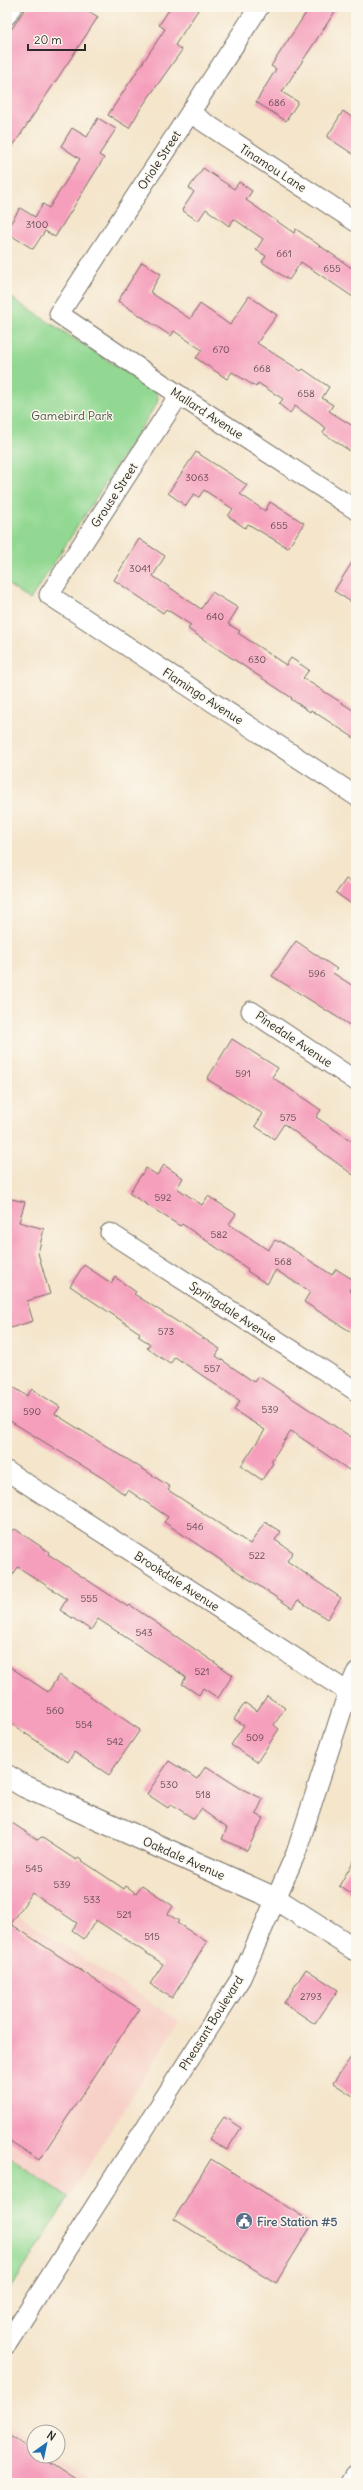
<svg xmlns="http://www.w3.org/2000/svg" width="363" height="2490" viewBox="0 0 363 2490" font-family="Delius,sans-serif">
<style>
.built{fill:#f7d1c8}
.green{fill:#92d892;stroke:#5e825e}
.building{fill:#f59fbc}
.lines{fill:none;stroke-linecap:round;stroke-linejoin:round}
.street-casing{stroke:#716c63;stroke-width:21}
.secondary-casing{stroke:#716c63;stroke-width:24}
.street{stroke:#fff;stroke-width:19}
.secondary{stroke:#fff;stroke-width:22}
.labels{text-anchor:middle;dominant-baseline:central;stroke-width:3;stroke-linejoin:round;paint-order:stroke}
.number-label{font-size:10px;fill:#5e484f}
.street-label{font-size:12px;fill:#2b2b2b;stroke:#fbf7ec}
.park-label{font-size:12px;fill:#455645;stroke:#fbf7ec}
.service-label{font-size:12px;font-weight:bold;fill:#4e5e75;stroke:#fbf7ec;text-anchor:start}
</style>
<rect width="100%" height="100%" fill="#fbf7ec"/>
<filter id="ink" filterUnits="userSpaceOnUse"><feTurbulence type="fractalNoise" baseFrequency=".025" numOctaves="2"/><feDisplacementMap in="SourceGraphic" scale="8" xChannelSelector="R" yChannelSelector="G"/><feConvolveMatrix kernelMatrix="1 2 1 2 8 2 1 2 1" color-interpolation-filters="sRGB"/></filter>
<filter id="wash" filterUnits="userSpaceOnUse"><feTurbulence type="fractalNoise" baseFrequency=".012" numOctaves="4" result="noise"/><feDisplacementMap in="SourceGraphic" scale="16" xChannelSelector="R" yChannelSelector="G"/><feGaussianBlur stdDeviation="0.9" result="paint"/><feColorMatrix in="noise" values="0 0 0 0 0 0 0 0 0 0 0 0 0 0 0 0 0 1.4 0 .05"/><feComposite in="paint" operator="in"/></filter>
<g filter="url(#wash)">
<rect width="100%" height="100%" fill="#f4e5cb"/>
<g class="built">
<polygon points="7,1908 179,2021 69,2197 7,2156"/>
<polygon points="7,2425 34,2443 34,2456 54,2456 96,2483 7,2483"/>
</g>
<g class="green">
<polygon points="7,295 155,391 158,397 157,403 30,600 7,584"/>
<polygon points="7,2156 69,2197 7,2295"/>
</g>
<g id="blocks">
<g class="building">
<polygon points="26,7 82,7 98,17 7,155 7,36"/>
<polygon points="171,7 200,7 175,45 182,50 141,108 129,128 108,115 165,29 159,25"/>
<polygon points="310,7 338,7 282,92 298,102 286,121 256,102 276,69 271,66"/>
<polygon points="343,111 356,120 356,156 327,137"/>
<polygon points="98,118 116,129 99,155 104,158 55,237 45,231 33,249 7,233 7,229 20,208 35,217 43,204 49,208 80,159 61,146 72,128 87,137"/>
<polygon points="203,168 234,189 239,182 252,191 246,200 294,233 296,229 356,271 356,299 301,262 289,280 262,262 266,256 256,250 263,239 234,219 229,226 206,209 198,221 182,210 194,192 189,188"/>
<polygon points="142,262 161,274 150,292 190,319 200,304 230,325 249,296 277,315 257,343 301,371 303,369 329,387 322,398 333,405 329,411 356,428 356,455 323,433 326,428 295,406 290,413 279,404 283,399 258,383 256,387 232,372 227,379 196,358 202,350 174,331 171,336 118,301"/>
<polygon points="196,452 247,485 240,494 265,511 270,502 304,523 288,548 248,524 245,528 228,516 233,509 204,490 199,497 194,494 186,506 168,493"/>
<polygon points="139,539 165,556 153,576 201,609 212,592 238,608 228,624 240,631 238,633 286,665 291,658 309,670 303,678 356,712 356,739 311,710 310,712 291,699 292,698 188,629 191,625 166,609 163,613 114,580"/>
<polygon points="356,556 356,605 334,591"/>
<polygon points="346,879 356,885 356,907 336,893"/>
<polygon points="296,941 337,969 333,973 356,988 356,1029 272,976"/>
<polygon points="232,1039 278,1068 272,1077 321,1110 316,1117 356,1144 356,1177 284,1124 274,1139 255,1126 263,1114 207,1079"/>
<polygon points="164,1165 183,1178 177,1188 202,1205 208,1196 236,1214 229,1224 268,1250 275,1240 279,1242 280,1241 332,1275 336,1269 355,1281 349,1290 356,1295 356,1335 304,1302 310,1292 276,1270 267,1284 247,1271 248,1269 182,1224 180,1226 129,1193 146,1168 157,1175"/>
<polygon points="7,1198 25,1202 19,1222 44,1229 38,1253 50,1294 27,1301 33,1321 7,1329"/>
<polygon points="84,1265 111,1283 115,1277 136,1292 134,1294 220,1349 216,1356 254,1382 258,1376 356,1440 356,1459 349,1470 291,1431 271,1461 273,1463 262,1480 241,1466 265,1430 234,1410 240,1401 175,1357 170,1364 147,1348 150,1344 138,1336 140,1333 70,1286"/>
<polygon points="7,1383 27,1396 32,1389 60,1407 55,1414 146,1471 170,1487 168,1490 250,1544 265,1522 281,1532 275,1540 293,1552 287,1561 341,1598 327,1619 298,1600 292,1608 164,1522 168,1517 128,1490 125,1495 104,1479 7,1419"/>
<polygon points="7,1526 13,1531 15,1529 49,1552 48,1554 128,1607 130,1605 233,1675 218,1698 203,1688 199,1695 182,1684 186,1677 98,1619 91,1630 60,1610 67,1599 18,1567 7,1584"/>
<polygon points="7,1665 48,1692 59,1675 140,1730 109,1775 74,1752 68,1762 7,1721"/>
<polygon points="267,1696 285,1708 274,1725 279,1729 257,1762 231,1745 244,1725 234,1719 245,1703 257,1711"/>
<polygon points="169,1761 197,1779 206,1766 240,1788 263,1799 256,1814 263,1818 247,1851 222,1839 227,1828 201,1809 194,1819 171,1804 168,1808 147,1794"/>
<polygon points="12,1823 38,1840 41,1837 76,1860 78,1858 124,1889 126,1886 136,1893 142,1885 173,1906 168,1914 179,1921 177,1923 207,1942 172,1998 150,1984 163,1964 96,1920 84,1939 72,1930 77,1923 32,1893 11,1924 139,2009 39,2160 7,2139 7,1831"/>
<polygon points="356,1857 356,1897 339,1886"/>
<polygon points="306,1969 338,1990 315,2024 284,2003"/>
<polygon points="356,2050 356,2098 333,2083"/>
<polygon points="224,2117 241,2128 227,2150 209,2139"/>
<polygon points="211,2159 313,2223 276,2283 174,2219"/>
<polygon points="7,2434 34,2452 34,2456 40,2456 81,2483 7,2483"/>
</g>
</g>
</g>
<g filter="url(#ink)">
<use href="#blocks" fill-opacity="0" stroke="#716c63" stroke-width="1"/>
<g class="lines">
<defs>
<g id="street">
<polyline points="259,7 59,314 179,395 356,510"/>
<polyline points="7,15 12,7"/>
<polyline points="190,113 356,222"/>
<polyline points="179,395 49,595 356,796"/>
<polyline points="251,1011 356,1081"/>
<polyline points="110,1233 356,1391"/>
<polyline points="7,1471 348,1692"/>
<polyline points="7,2344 241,1978 296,1853 348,1692 356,1673"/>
</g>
<g id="secondary">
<polyline points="7,1776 24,1786 276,1899 356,1950"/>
<polyline points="352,2483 356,2476"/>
</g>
</defs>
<use href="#street" class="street-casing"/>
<use href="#secondary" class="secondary-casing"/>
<use href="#street" class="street"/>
<use href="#secondary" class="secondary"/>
</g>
</g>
<defs>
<symbol id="civic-disc" viewBox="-11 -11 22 22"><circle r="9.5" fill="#5c6f8a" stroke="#fbf7ec"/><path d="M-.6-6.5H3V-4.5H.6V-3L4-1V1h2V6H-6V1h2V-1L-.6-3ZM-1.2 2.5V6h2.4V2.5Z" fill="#fff"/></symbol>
</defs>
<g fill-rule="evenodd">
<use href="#civic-disc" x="234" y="2211" width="20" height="20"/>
</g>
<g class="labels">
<g class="number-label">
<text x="277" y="102">686</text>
<text x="37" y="224">3100</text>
<text x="284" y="253">661</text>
<text x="332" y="268">655</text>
<text x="221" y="349">670</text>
<text x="262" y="368">668</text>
<text x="306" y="393">658</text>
<text x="197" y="477">3063</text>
<text x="279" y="525">655</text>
<text x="140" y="568">3041</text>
<text x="215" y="616">640</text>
<text x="257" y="659">630</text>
<text x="317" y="973">596</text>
<text x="243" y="1073">591</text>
<text x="288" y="1117">575</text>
<text x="163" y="1197">592</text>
<text x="219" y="1234">582</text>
<text x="283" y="1261">568</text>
<text x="166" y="1331">573</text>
<text x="212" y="1368">557</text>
<text x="270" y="1409">539</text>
<text x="32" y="1411">590</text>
<text x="195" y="1526">546</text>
<text x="257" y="1555">522</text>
<text x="89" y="1598">555</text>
<text x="144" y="1632">543</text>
<text x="202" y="1671">521</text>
<text x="55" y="1710">560</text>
<text x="84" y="1724">554</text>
<text x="255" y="1737">509</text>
<text x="115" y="1741">542</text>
<text x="169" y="1784">530</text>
<text x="203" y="1794">518</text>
<text x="34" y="1868">545</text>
<text x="62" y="1884">539</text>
<text x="92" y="1899">533</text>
<text x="124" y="1914">521</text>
<text x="152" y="1936">515</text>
<text x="311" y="1996">2793</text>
</g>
<g class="street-label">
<text transform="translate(159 160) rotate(-57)">Oriole Street</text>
<text transform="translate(273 168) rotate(33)">Tinamou Lane</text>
<text transform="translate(207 413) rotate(33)">Mallard Avenue</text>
<text transform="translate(114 495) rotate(-57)">Grouse Street</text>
<text transform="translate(203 696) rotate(33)">Flamingo Avenue</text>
<text transform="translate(294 1039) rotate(34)">Pinedale Avenue</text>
<text transform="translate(233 1312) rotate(33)">Springdale Avenue</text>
<text transform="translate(177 1581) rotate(33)">Brookdale Avenue</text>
<text transform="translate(184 1858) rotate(24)">Oakdale Avenue</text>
<text transform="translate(211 2023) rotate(-58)">Pheasant Boulevard</text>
</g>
<g class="park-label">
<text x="72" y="415">Gamebird Park</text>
</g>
<g class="service-label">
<text x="257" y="2221">Fire Station #5</text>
</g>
</g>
<rect width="363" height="2490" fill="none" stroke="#fbf7ec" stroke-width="24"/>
<g transform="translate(46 2444) rotate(33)"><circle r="19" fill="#fbf7ec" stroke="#a8a59f"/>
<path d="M0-3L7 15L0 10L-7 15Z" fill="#1f6fb2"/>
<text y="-6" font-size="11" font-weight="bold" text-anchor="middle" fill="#2b2b2b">N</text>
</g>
<path d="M28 44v6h57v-6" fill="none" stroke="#2b2b2b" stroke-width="2"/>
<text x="34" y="44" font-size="12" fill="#2b2b2b" stroke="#fbf7ec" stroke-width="3" paint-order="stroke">20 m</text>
</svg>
